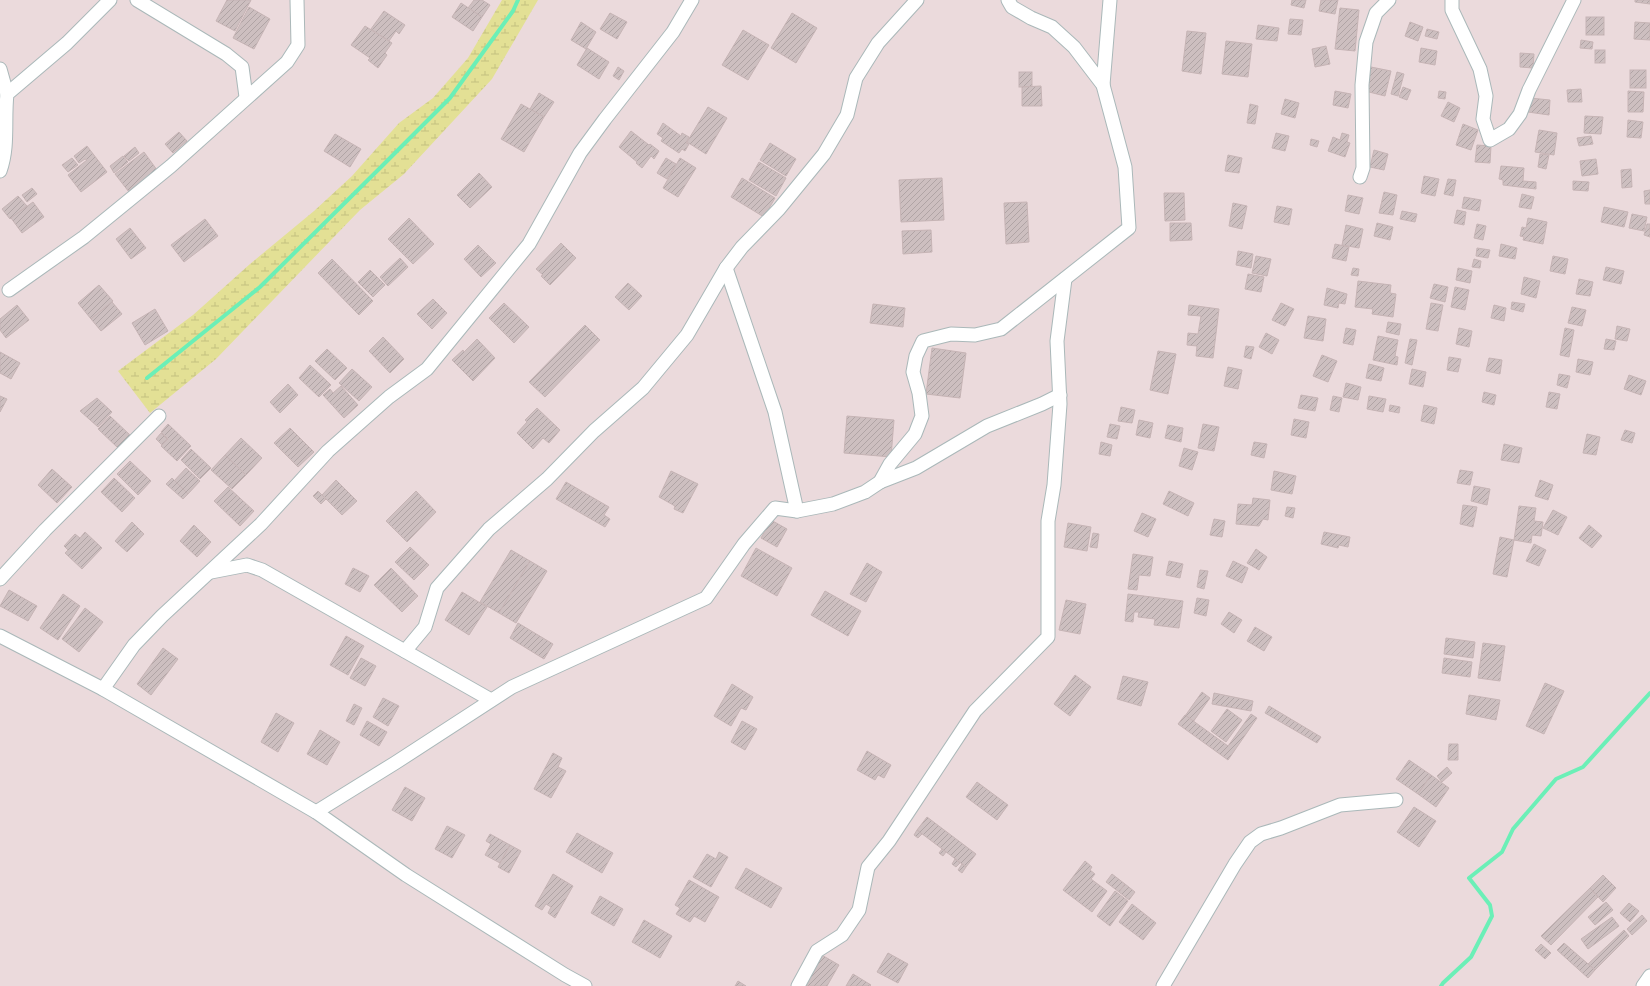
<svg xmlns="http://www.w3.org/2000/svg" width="1650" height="986" viewBox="0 0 1650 986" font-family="'Varela Round',sans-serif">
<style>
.wetland{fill:url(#wetland-marsh)}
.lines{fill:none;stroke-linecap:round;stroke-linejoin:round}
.stream{stroke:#6befb7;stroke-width:4}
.building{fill:url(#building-hatch);stroke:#c6b4b5}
.minor-casing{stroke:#aab8b9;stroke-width:15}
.minor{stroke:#fff;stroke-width:13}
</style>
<defs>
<pattern id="wetland-marsh" width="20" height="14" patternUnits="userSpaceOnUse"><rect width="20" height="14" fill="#e3e095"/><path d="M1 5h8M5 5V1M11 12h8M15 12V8" fill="none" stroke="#c3c080"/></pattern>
<pattern id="building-hatch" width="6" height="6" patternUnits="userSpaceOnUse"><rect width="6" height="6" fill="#cdbfc0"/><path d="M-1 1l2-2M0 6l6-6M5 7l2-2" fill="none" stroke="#b0a4a5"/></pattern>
</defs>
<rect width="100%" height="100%" fill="#ebdadc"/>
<polygon class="wetland" points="502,0 538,0 492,79 404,174 360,210 216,359 150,413 118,371 193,315 250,264 314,211 352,176 399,123 433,98 468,58"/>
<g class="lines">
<g class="stream">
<polyline points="147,378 260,287 383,165 450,98 513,11 518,0"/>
<polyline points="1441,986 1443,983 1471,957 1492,916 1490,905 1469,878 1502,852 1513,829 1556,779 1583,767 1650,693"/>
</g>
</g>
<g class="building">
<polygon points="227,0 251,0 235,31 216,21"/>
<polygon points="474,0 482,0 490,5 482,17 468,8"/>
<polygon points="1292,0 1306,0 1304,8 1291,5"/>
<polygon points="1321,0 1338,0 1335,14 1319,11"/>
<polygon points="1635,0 1650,0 1650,4 1635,2"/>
<polygon points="461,3 482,17 473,31 452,17"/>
<polygon points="249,7 270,19 254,49 233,38"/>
<polygon points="1340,8 1359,10 1355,51 1335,49"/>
<polygon points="384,11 405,25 399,34 396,31 389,41 371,29"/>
<polygon points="610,13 627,22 617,39 600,29"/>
<polygon points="792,13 817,28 796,63 771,48"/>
<rect x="1586" y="17" width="18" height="18"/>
<polygon points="1290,19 1303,20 1301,35 1288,34"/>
<polygon points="581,22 596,32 586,49 571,40"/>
<polygon points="1410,22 1423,27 1418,41 1405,36"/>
<polygon points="1635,22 1650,23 1650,40 1634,39"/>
<polygon points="1258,25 1279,28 1277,41 1256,39"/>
<polygon points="365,26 392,43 385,53 387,55 378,68 368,60 370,58 351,45"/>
<polygon points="1427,29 1439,32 1437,39 1425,36"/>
<polygon points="743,30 769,45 748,80 722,65"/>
<polygon points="1187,31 1206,33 1201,74 1182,71"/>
<polygon points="1581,40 1593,42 1592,49 1580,48"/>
<polygon points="1226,41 1252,44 1248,77 1222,74"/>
<polygon points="1326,46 1330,64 1315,67 1312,49"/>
<polygon points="587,48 609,62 599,79 577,65"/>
<polygon points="1421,48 1437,51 1435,65 1419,62"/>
<rect x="1595" y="50" width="10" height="13"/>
<polygon points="1520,53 1534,54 1533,68 1520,67"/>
<polygon points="618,67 624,71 619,80 613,76"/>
<polygon points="1371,67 1391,71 1385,96 1365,91"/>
<rect x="1630" y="70" width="16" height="18"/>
<rect x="1019" y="72" width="13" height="15"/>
<polygon points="1397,72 1404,74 1398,96 1391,94"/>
<polygon points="1041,86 1042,106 1022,106 1022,87"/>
<polygon points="1403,87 1411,90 1407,100 1399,97"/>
<polygon points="1581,89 1582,102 1568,102 1567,90"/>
<polygon points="1335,91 1351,94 1348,108 1333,105"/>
<polygon points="1439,91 1446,92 1445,99 1438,98"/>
<polygon points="1628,91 1644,92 1643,112 1628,112"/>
<polygon points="539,93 554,102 544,117 530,109"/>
<polygon points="1530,98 1550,100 1549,115 1528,112"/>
<polygon points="1285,99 1299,103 1295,118 1281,114"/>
<polygon points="1448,102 1460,108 1454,122 1441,116"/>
<polygon points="521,104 544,117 524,152 501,139"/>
<polygon points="1250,104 1258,106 1255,124 1247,123"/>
<polygon points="708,107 727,118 706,154 687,142"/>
<polygon points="1585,116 1603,117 1601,134 1584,133"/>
<polygon points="1628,120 1643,122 1641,138 1627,137"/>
<polygon points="663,123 681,136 682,133 689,137 686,143 689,144 685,151 682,149 679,153 661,141 663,138 657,134"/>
<polygon points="1463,124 1478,130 1471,150 1456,145"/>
<polygon points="1539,130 1557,133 1554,155 1535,152"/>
<polygon points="631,131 649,145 650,144 659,151 654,159 651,156 642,168 636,163 637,162 619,147"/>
<polygon points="179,132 187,141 173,153 165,144"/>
<polygon points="1276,133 1289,136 1285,151 1272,148"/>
<polygon points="1342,133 1349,135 1347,142 1350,143 1345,157 1328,151 1333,137 1340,140"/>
<polygon points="335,134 361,149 350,167 324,151"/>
<polygon points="1591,136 1593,144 1579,146 1577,138"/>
<polygon points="1311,139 1319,141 1317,147 1310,145"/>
<polygon points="770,143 796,159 786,176 760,160"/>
<polygon points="1477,145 1491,146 1490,163 1475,162"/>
<polygon points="87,146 107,172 81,192 68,175 87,160 85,159 79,163 74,156"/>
<polygon points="135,147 139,153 129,161 124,156"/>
<polygon points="1374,150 1388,154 1384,170 1370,167"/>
<polygon points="144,152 157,170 129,192 115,174"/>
<polygon points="1540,154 1549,155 1546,169 1538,167"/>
<polygon points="1228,155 1242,158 1239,173 1225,171"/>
<polygon points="123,156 128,162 114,173 110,166"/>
<polygon points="72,158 78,165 68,172 62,165"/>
<polygon points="666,158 676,164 667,179 657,173"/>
<polygon points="680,158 696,168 678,197 663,188"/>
<polygon points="1596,159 1598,174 1582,176 1580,161"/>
<polygon points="759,162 786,178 776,196 749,180"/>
<polygon points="1501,166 1524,168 1523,181 1536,182 1536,189 1503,185 1503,180 1499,179"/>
<polygon points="1631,169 1632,187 1622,188 1621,170"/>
<polygon points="479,173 492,187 470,208 457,195"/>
<polygon points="1424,176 1439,179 1435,196 1421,193"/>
<polygon points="742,178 775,198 764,217 731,197"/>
<polygon points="942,178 944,220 901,222 899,180"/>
<polygon points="1448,179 1456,180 1453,196 1444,194"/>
<polygon points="1573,181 1589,182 1588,191 1573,190"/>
<polygon points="32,188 37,194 27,202 22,195"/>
<polygon points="1650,190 1650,204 1645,204 1644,191"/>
<polygon points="1384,192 1397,195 1393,215 1379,213"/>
<polygon points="1164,193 1184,193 1185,220 1165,221"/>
<polygon points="1522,194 1534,197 1531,209 1519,207"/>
<polygon points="1348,195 1363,198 1359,214 1345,211"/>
<polygon points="18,196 27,206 10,219 2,209"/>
<polygon points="1464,197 1481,200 1479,211 1462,208"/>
<polygon points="33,202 44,217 22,233 11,218"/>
<polygon points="1027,202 1029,242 1006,244 1004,203"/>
<polygon points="1233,203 1247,206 1242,229 1229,226"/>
<polygon points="1277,206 1292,209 1289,225 1274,222"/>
<polygon points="1604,207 1628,212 1624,227 1601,222"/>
<polygon points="1457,210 1466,212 1464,225 1454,223"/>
<polygon points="1402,211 1417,214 1415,222 1400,219"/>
<polygon points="1632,214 1647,217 1644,231 1629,228"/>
<polygon points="409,218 434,244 413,264 388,239"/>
<polygon points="1528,218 1547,222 1543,244 1523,240 1524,237 1520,236 1522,227 1526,228"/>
<polygon points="205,219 218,236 184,262 171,245"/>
<polygon points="1170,223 1191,223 1192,240 1170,241"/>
<polygon points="1377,223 1393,227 1390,240 1374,236"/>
<polygon points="1477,224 1486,226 1483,240 1474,238"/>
<polygon points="1647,224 1650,224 1650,237 1644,235"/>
<polygon points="1346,225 1363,229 1359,248 1342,245"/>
<polygon points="130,228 146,248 131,259 116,239"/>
<polygon points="931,230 932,252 903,254 902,231"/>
<polygon points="561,243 576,258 550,285 541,276 543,275 536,269"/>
<polygon points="1335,244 1349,247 1346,261 1332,258"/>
<polygon points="1501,244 1517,248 1515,259 1499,256"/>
<polygon points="478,245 496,263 481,277 464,259"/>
<polygon points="1477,248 1490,250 1488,258 1476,256"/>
<polygon points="1238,251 1253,254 1251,268 1236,265"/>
<polygon points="1256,256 1271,259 1267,276 1252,273"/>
<polygon points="1553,256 1568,259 1565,274 1550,271"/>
<polygon points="400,258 408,267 388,286 380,277"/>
<polygon points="332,259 373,301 359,315 318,273"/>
<polygon points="1474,259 1481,261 1480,268 1472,267"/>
<polygon points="1606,267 1624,271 1621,284 1603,280"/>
<polygon points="1353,268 1359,269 1358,276 1351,275"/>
<polygon points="1458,268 1472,271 1470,283 1456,280"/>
<polygon points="370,270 385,285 373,297 358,282"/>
<polygon points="1248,274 1264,277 1261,292 1245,289"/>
<polygon points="1524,277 1540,281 1536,298 1521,294"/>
<polygon points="1579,279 1593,282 1590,296 1576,294"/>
<polygon points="1358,281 1391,285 1390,293 1396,294 1393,317 1372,314 1373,309 1355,307"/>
<polygon points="628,283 642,296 629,310 615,297"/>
<polygon points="1434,284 1448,287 1445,302 1430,298"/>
<polygon points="99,285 113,301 91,319 78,303"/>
<polygon points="1455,287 1469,290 1465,310 1451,307"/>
<polygon points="1327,288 1347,294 1345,304 1339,303 1338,308 1324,305"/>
<polygon points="433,299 447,313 432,329 417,314"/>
<polygon points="112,302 122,314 101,331 91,319"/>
<polygon points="1512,302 1525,304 1523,312 1511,309"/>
<polygon points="504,303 529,327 514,343 489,318"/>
<polygon points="1281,303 1294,309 1285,326 1272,320"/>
<polygon points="1431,303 1443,305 1438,331 1426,329"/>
<polygon points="873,304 905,308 903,327 870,323"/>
<polygon points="17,305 29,320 6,338 0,330 0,319"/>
<polygon points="1189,305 1219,309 1213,358 1196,356 1197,346 1187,345 1188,333 1198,334 1201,316 1188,315"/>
<polygon points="1494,305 1506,308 1504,321 1491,318"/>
<polygon points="1572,307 1586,310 1582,326 1568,323"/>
<polygon points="155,309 168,331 145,345 132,323"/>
<polygon points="1308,316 1326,319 1323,341 1304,338"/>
<polygon points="1388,322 1401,324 1399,335 1386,332"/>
<polygon points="585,325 600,340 545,397 529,382"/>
<polygon points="1617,326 1630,329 1627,341 1615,339"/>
<polygon points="1346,328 1356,330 1353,345 1343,343"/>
<polygon points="1459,328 1472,331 1469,347 1456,344"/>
<polygon points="1565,328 1574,330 1569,357 1560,355"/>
<polygon points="1266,333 1279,340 1272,354 1259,347"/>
<polygon points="1378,336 1398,340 1395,356 1398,357 1397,365 1373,360"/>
<polygon points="383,337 404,359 390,373 369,351"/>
<polygon points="477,339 495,358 473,381 452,360 463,350 464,352"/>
<polygon points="1410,339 1417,340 1412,365 1405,363"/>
<polygon points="1606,339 1616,341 1614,350 1604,349"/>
<polygon points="1246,346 1254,347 1251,359 1244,357"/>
<polygon points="932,348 966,353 960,398 926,394"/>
<polygon points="327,349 347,368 335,380 315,361"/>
<polygon points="1158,351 1176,354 1168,394 1150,390"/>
<polygon points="0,352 20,363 11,379 0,373"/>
<polygon points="1322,355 1337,361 1328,382 1313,376"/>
<polygon points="1449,357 1461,359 1458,372 1447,370"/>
<polygon points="1489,358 1502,360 1500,374 1486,371"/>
<polygon points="1578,359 1593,362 1590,375 1576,372"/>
<polygon points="1369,364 1384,368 1381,381 1366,378"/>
<polygon points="310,365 331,385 319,397 299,378"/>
<polygon points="1228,367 1242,370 1238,389 1224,386"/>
<polygon points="352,369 372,387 359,401 339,383"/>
<polygon points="1412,369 1426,372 1423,387 1409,384"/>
<polygon points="1559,374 1570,376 1567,388 1557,385"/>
<polygon points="1629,375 1646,381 1641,395 1624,389"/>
<polygon points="1346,383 1361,387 1358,400 1343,397"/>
<polygon points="288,384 298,395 280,413 270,402"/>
<polygon points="341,386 358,405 344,418 323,395 330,389 333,393"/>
<polygon points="1484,392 1496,395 1494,405 1482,402"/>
<polygon points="1549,392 1560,394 1557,409 1546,407"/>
<polygon points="1301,395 1318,398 1315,411 1298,408"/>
<polygon points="0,396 7,399 0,412"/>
<polygon points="1333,396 1342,398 1339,412 1330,410"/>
<polygon points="1369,396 1386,399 1383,412 1367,409"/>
<polygon points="97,398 112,412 98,427 80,411"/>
<polygon points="1390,405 1400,407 1399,413 1389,411"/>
<polygon points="1424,405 1437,408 1434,424 1421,421"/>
<polygon points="1121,407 1135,410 1132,423 1118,421"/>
<polygon points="537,408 560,430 549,443 543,438 533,449 517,433 527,422 525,420"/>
<polygon points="110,416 130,435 118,448 98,429"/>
<polygon points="847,416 894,420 891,457 844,453"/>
<polygon points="1294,419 1309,422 1306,438 1291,435"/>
<polygon points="1139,420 1153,423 1150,438 1136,435"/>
<polygon points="168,424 191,446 177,461 161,446 168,439 161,432"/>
<polygon points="1110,424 1120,426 1117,439 1107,437"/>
<polygon points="1203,424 1219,427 1214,451 1198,448"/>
<polygon points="1168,425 1183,428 1181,442 1165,438"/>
<polygon points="290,428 314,452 298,467 274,443"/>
<polygon points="1625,430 1635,433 1632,443 1621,440"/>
<polygon points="161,433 167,439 162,445 156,439"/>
<polygon points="1587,434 1600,437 1596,455 1583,453"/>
<polygon points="241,438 262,458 246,475 225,455"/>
<polygon points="1101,442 1112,445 1110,456 1099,454"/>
<polygon points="1254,442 1267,444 1264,458 1251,455"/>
<polygon points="1504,444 1522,448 1519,463 1501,460"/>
<polygon points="1184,448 1198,452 1192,470 1179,466"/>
<polygon points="191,449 211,468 200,479 181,460"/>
<polygon points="225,455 246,475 232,489 211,470"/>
<polygon points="130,461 151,481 138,495 117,474"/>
<polygon points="186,468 200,481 188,494 174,481"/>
<polygon points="52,469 72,487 57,503 38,485"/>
<polygon points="1460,470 1473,472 1470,485 1457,483"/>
<polygon points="671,471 698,484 683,513 674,509 675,506 659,497"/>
<polygon points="1274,471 1296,476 1292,494 1271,490"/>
<polygon points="114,478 135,498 122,512 101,492"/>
<polygon points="172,478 188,494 183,499 166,484"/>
<polygon points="336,480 357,501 342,515 322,495"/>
<polygon points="1540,480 1553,485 1548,500 1535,496"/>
<polygon points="566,482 609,507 604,515 610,519 605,527 556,499"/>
<polygon points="1474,486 1490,489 1487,505 1471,501"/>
<polygon points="228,487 254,511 240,526 214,501"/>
<polygon points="318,491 326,499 321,504 313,496"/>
<polygon points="416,491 436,512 407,542 386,521"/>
<polygon points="1169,491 1194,503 1188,516 1163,504"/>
<polygon points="1253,498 1270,500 1268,520 1263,519 1259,526 1236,524 1238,504 1252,505"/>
<polygon points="1463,505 1477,507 1473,527 1460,524"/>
<polygon points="1519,506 1536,508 1534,521 1543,522 1541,536 1532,535 1531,543 1514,540"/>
<polygon points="1287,507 1295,508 1293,518 1285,516"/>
<polygon points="1553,510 1567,517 1558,535 1543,528"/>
<polygon points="1142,513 1156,519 1148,537 1134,531"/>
<polygon points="1214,519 1225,521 1222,537 1210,535"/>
<polygon points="771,520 787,529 777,547 761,538"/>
<polygon points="132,522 144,534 127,552 115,541"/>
<polygon points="1068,523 1091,527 1087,551 1064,547"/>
<polygon points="194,525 211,542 197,557 180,541"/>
<polygon points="1589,525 1602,536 1592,548 1579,538"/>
<polygon points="85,532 102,548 82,569 65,553 68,550 64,546 75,534 80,538"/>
<polygon points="1324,532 1350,537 1348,547 1339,545 1338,548 1321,544"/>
<polygon points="1093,533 1099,534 1097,548 1090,547"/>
<polygon points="1500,537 1514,540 1507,577 1493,574"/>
<polygon points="1534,544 1546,550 1539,566 1526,561"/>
<polygon points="410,547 429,565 414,580 395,562"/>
<polygon points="756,548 792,568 777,596 741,576"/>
<polygon points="1256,549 1267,557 1259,570 1247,563"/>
<polygon points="511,550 530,561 499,613 480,602"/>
<polygon points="1133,554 1153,557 1150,576 1139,575 1137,590 1128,589"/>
<polygon points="530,561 547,571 516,623 499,613"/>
<polygon points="1169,561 1183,564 1180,578 1166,575"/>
<polygon points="1233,561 1248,568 1242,583 1226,576"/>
<polygon points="867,563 882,572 866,602 850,594"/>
<polygon points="353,568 369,576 360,592 345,584"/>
<polygon points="391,568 418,596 402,612 374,585"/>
<polygon points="1200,570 1208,571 1204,589 1197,587"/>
<polygon points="9,590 37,606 28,621 0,606"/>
<polygon points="825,591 861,611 848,636 811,615"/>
<polygon points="462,592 487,607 469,635 445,620"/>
<polygon points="63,594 80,606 58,640 40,628"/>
<polygon points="1128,594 1183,601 1179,628 1154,625 1155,619 1138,617 1139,612 1134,612 1133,622 1125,621"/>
<polygon points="1197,598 1209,600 1206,616 1194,613"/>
<polygon points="1066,600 1086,604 1080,634 1059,630"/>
<polygon points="85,608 103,622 79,652 62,639"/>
<polygon points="1229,612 1242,620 1234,633 1221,624"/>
<polygon points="518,623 553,644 544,659 510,638"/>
<polygon points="1255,627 1272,637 1264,651 1247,641"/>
<polygon points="346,636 364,646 348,675 330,665"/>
<polygon points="1446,638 1475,642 1473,658 1444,654"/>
<polygon points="1483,643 1505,646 1500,681 1478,678"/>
<polygon points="163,648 178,659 151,695 137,684"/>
<polygon points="361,658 376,666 365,686 350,678"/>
<polygon points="1444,658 1472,662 1470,677 1442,673"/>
<polygon points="1075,675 1091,687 1070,716 1054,704"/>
<polygon points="1123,676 1148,682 1141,706 1117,699"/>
<polygon points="1545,683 1564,691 1544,734 1526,726"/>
<polygon points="732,684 753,697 746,710 741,708 731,726 714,716"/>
<polygon points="1202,692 1210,698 1193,722 1185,716"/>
<polygon points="1214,693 1253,701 1251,711 1212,704"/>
<polygon points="1469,695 1500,700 1496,720 1466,714"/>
<polygon points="383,698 399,706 388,726 373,717"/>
<polygon points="354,704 362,708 354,725 346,721"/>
<polygon points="1269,706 1321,737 1317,743 1265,713"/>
<polygon points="1227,709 1242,720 1226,742 1211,731"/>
<polygon points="276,713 294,723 278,752 261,742"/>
<polygon points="1251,714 1257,718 1228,760 1178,724 1185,715 1228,746"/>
<polygon points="367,721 387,732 379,746 360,735"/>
<polygon points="742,721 757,729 745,750 731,742"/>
<polygon points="320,730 340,742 327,765 307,754"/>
<polygon points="1449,744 1458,744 1458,760 1448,760"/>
<polygon points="867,751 891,765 884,778 878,775 875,780 857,770"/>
<polygon points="553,753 562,758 558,767 566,771 551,798 534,789"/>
<polygon points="1409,760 1431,775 1418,794 1396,779"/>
<polygon points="1447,767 1452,773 1442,782 1437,776"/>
<polygon points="1431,775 1449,788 1436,807 1418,794"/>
<polygon points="977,782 1008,805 997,820 966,797"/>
<polygon points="405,787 425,798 412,821 392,810"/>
<polygon points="1414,807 1436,821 1419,847 1397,832"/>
<polygon points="927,817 976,854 966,867 917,830"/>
<polygon points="447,826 465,835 452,858 435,849"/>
<polygon points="917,830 922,834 918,838 914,835"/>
<polygon points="577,833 613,853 602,873 566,852"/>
<polygon points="490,834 510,845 500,863 485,855 491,844 486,841"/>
<polygon points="510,845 521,851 509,873 498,867"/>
<polygon points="942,849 946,852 943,856 939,853"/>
<polygon points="719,852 728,857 711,887 693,877 707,854 716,859"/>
<polygon points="955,859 960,863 956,867 952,864"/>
<polygon points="1085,861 1092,867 1090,870 1095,874 1091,879 1107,891 1092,912 1063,890"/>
<polygon points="962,864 966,867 962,873 958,870"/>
<polygon points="746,868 782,888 771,908 735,888"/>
<polygon points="553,874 573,886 555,918 548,913 551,907 546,904 542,910 535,906"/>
<polygon points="1112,874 1125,884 1119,892 1106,882"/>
<polygon points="1603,875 1616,888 1603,902 1590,888"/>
<polygon points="689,880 719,897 705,922 694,916 690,922 676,914 680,908 675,905"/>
<polygon points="1125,884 1135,892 1129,900 1119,892"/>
<polygon points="1590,888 1598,897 1551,945 1541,936"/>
<polygon points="1115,891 1128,901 1110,926 1097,916"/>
<polygon points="600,896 623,909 614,926 591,913"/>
<polygon points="1606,902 1613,910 1595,925 1588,917"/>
<polygon points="1629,903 1639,911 1630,922 1620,913"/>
<polygon points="1132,904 1156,923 1143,940 1119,922"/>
<polygon points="1642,915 1647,921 1632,935 1627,929"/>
<polygon points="1612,917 1619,926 1588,949 1581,939"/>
<polygon points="644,920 672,936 660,958 632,942"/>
<polygon points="1624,930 1629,936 1595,970 1588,964"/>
<polygon points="1564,943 1595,970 1588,978 1557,950"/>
<polygon points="1541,944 1551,953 1545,959 1535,950"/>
<polygon points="888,953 908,964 898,983 877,972"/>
<polygon points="820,954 839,965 827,986 804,986"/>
<polygon points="853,974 871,985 870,986 846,986"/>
<polygon points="738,981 746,986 735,986"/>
</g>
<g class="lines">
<defs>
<g id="minor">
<polyline points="137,0 226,54 242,67 246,97"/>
<polyline points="1452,0 1452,10 1480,69 1486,96 1483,119 1490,140 1509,129 1520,114 1529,90 1574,0"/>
<polyline points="0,69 7,94"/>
<polyline points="1103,85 1110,0"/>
<path d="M0,171C9,146 4,120 7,94L67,43L110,0"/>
<polyline points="1360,177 1363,168 1362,85 1366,42 1376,13 1389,0"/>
<polyline points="726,268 775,412 797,511"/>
<polyline points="9,290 84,237 171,166 287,62 298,45 297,0"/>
<polyline points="880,482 916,468 987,426 1042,404 1060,395"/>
<polyline points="211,572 247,565 262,570 491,700"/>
<polyline points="0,579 45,530 159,416"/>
<polyline points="0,636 103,689 316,812 406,875 565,975 585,986"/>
<polyline points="405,651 425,627 437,588 489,529 547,479 594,431 643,388 687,335 726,268 742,247 779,209 824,154 847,115 856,78 878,43 917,0"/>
<polyline points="103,689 134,645 162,616 261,524 328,451 389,397 427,369 529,244 580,153 605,119 673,32 692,0"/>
<polyline points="316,812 395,763 512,687 706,598 744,544 775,508 797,511 833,504 865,492 880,482 890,464 915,434 922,416 919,393 913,372 916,356 923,341 951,334 975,335 1001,329 1129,228 1125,167 1103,85 1074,47 1052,27 1031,18 1012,7 1008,0"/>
<polyline points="798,986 817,951 842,935 859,910 868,867 889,841 975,711 1048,637 1048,521 1054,485 1060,404 1057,341 1065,279"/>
<polyline points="1163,986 1235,864 1250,842 1261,834 1281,828 1340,805 1396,800"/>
<polyline points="1643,986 1650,976"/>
</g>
</defs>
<use href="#minor" class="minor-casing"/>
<use href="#minor" class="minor"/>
</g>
</svg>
